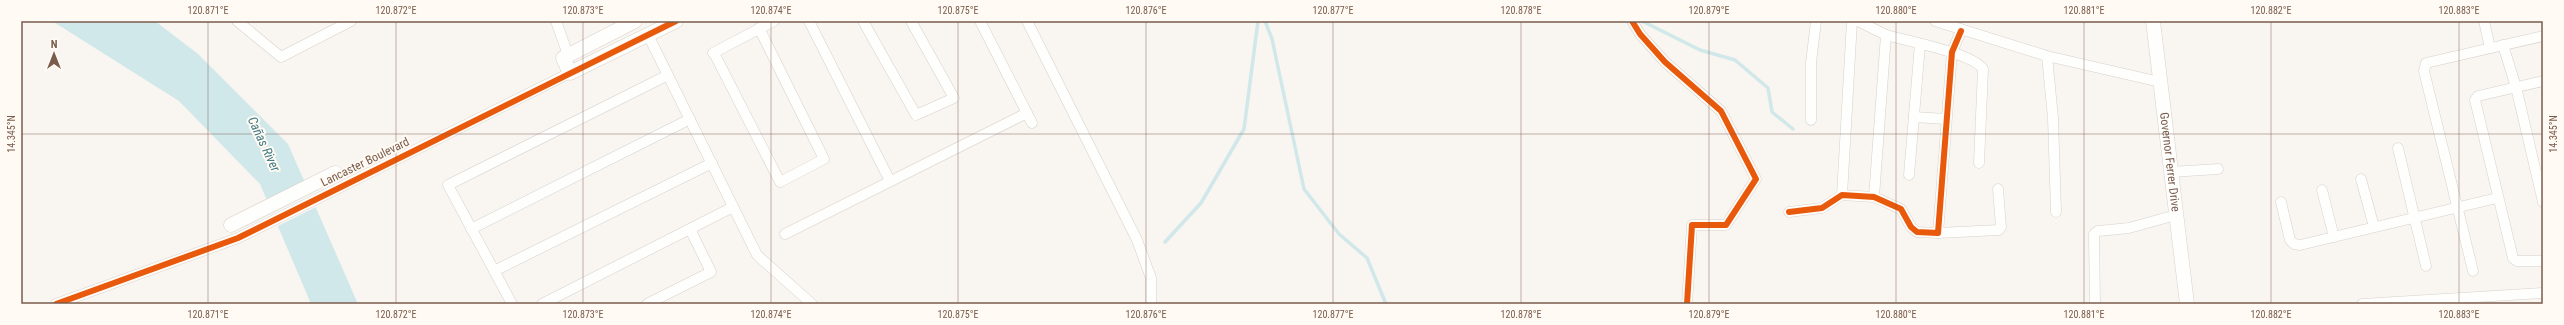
<svg xmlns="http://www.w3.org/2000/svg" width="2564" height="325" viewBox="0 0 2564 325" font-family="'Roboto Condensed',sans-serif">
<style>
.water{fill:#d0e8ea}
.pier{fill:#f9f5f0}
.lines{fill:none;stroke-linecap:round;stroke-linejoin:round}
.stream{stroke:#d0e8ea;stroke-width:3.5}
.street-casing{stroke:#d7d1cb;stroke-width:11}
.secondary-casing{stroke:#d9d2cb;stroke-width:15}
.street{stroke:#fefefd;stroke-width:10}
.secondary{stroke:#fefefd;stroke-width:14}
.cycleway-casing{stroke:#fffaf3;stroke-width:8}
.cycleway{stroke:#e8590c;stroke-width:6}
.ticks{fill:none;stroke:#7a5c4d;stroke-width:1;stroke-opacity:0.45}
.labels{text-anchor:middle;dominant-baseline:central;stroke-width:4;stroke-linejoin:round;paint-order:stroke}
.street-label{font-size:12px;fill:#7a5c4d;stroke:#fffaf3}
.water-label{font-size:13px;font-style:italic;fill:#437c86;stroke:#fffaf3}
.neatline{fill:none;stroke:#7a5c4d;stroke-width:1.5}
.ticks-label{font-size:10px;text-anchor:middle;fill:#7a5c4d}
</style>
<rect width="100%" height="100%" fill="#f9f5f0"/>
<polygon class="water" points="52,21 155,21 198,54 288,144 358,304 311,304 260,184 179,101"/>
<polygon class="pier" points="307,181 318,206 276,227 265,202"/>
<g class="lines">
<g class="stream">
<polyline points="1265,21 1272,39 1304,189 1339,234 1367,258 1386,304"/>
<polyline points="1642,21 1700,50 1735,60 1768,88 1772,112 1793,129"/>
<polyline points="1165,242 1201,203 1244,129 1258,21"/>
</g>
<defs>
<g id="street">
<polyline points="237,21 281,57 351,21"/>
<polyline points="556,21 568,55"/>
<polyline points="809,21 890,181"/>
<polyline points="863,21 916,115 954,98 911,21"/>
<polyline points="980,21 1032,123"/>
<polyline points="1027,21 1137,240 1151,278 1151,304"/>
<polyline points="1632,21 1640,34 1665,62 1721,111 1756,179 1726,225 1692,225 1687,304"/>
<polyline points="1858,21 1886,35"/>
<polyline points="1935,21 2047,56 2160,82"/>
<polyline points="2484,21 2490,48"/>
<polyline points="648,35 757,255 812,304"/>
<polyline points="2503,45 2516,87 2543,202"/>
<polyline points="713,53 774,21"/>
<polyline points="714,53 780,182 824,159 759,28"/>
<polyline points="2047,56 2053,118 2056,212"/>
<polyline points="2543,81 2478,96 2475,100 2513,258 2517,261 2543,261"/>
<polyline points="1914,117 1946,119"/>
<polyline points="1811,120 1811,63 1816,21"/>
<polyline points="2398,148 2426,266"/>
<polyline points="2171,172 2218,169"/>
<polyline points="1909,175 1920,44"/>
<polyline points="2361,179 2374,227"/>
<polyline points="2322,190 2334,237"/>
<polyline points="1842,195 1852,21"/>
<path d="M1874,197L1886,35C1907,41 1972,53 1983,69L1979,163"/>
<polyline points="2281,202 2290,240 2294,244 2300,245 2497,198"/>
<polyline points="1789,212 1822,208 1842,195 1874,197 1901,209 1911,227 1917,232 1938,233 1952,52 1961,31"/>
<polyline points="471,229 690,119"/>
<polyline points="1938,233 1999,230 2001,227 1998,189"/>
<polyline points="785,234 1027,113"/>
<polyline points="494,271 712,163"/>
<polyline points="2473,271 2424,71 2426,63 2543,36"/>
<polyline points="56,304 238,238 570,73"/>
<polyline points="512,304 448,185 668,75"/>
<polyline points="542,304 733,207"/>
<polyline points="647,304 711,272 690,229"/>
<polyline points="2095,304 2094,234 2098,231 2129,228 2176,215"/>
<polyline points="2362,304 2543,293"/>
</g>
<g id="secondary">
<polyline points="635,21 563,58 570,73 676,21"/>
<path id="s1" d="M2153,21L2187,304"/>
<polyline points="231,225 335,173"/>
</g>
</defs>
<use href="#street" class="street-casing"/>
<use href="#secondary" class="secondary-casing"/>
<use href="#street" class="street"/>
<use href="#secondary" class="secondary"/>
<defs>
<g id="cycleway">
<polyline points="1632,21 1640,34 1665,62 1721,111 1756,179 1726,225 1692,225 1687,304"/>
<polyline points="1789,212 1822,208 1842,195 1874,197 1901,209 1911,227 1917,232 1938,233 1952,52 1961,31"/>
<polyline points="56,304 238,238 676,21"/>
</g>
</defs>
<use href="#cycleway" class="cycleway-casing"/>
<use href="#cycleway" class="cycleway"/>
</g>
<path class="ticks" d="M208,21V304M396,21V304M583,21V304M771,21V304M958,21V304M1146,21V304M1333,21V304M1521,21V304M1709,21V304M1896,21V304M2084,21V304M2271,21V304M2459,21V304M21,134H2543"/>
<g class="labels">
<g class="street-label">
<text transform="translate(365 162) rotate(-26)">Lancaster Boulevard</text>
<text stroke="none"><textPath href="#s1" startOffset="142">Governor Ferrer Drive</textPath></text>
</g>
<g class="water-label">
<text transform="translate(264 144) rotate(65)">Cañas River</text>
</g>
</g>
<rect width="2564" height="325" fill="none" stroke="#fffaf3" stroke-width="44"/>
<g transform="translate(54 54)" stroke="#fffaf3" stroke-width="3" paint-order="stroke">
<path d="M0-3L7 15L0 10L-7 15Z" fill="#7a5c4d"/>
<text y="-6" font-size="11" font-weight="bold" text-anchor="middle" fill="#7a5c4d">N</text>
</g>
<rect x="22" y="22" width="2520" height="281" class="neatline"/>
<g class="ticks-label">
<text x="208" y="14">120.871°E</text>
<text x="396" y="14">120.872°E</text>
<text x="583" y="14">120.873°E</text>
<text x="771" y="14">120.874°E</text>
<text x="958" y="14">120.875°E</text>
<text x="1146" y="14">120.876°E</text>
<text x="1333" y="14">120.877°E</text>
<text x="1521" y="14">120.878°E</text>
<text x="1709" y="14">120.879°E</text>
<text x="1896" y="14">120.880°E</text>
<text x="2084" y="14">120.881°E</text>
<text x="2271" y="14">120.882°E</text>
<text x="2459" y="14">120.883°E</text>
<text transform="translate(11 134) rotate(-90)" y="4">14.345°N</text>
<text transform="translate(2553 134) rotate(-90)" y="4">14.345°N</text>
<text x="208" y="318">120.871°E</text>
<text x="396" y="318">120.872°E</text>
<text x="583" y="318">120.873°E</text>
<text x="771" y="318">120.874°E</text>
<text x="958" y="318">120.875°E</text>
<text x="1146" y="318">120.876°E</text>
<text x="1333" y="318">120.877°E</text>
<text x="1521" y="318">120.878°E</text>
<text x="1709" y="318">120.879°E</text>
<text x="1896" y="318">120.880°E</text>
<text x="2084" y="318">120.881°E</text>
<text x="2271" y="318">120.882°E</text>
<text x="2459" y="318">120.883°E</text>
</g>
</svg>
